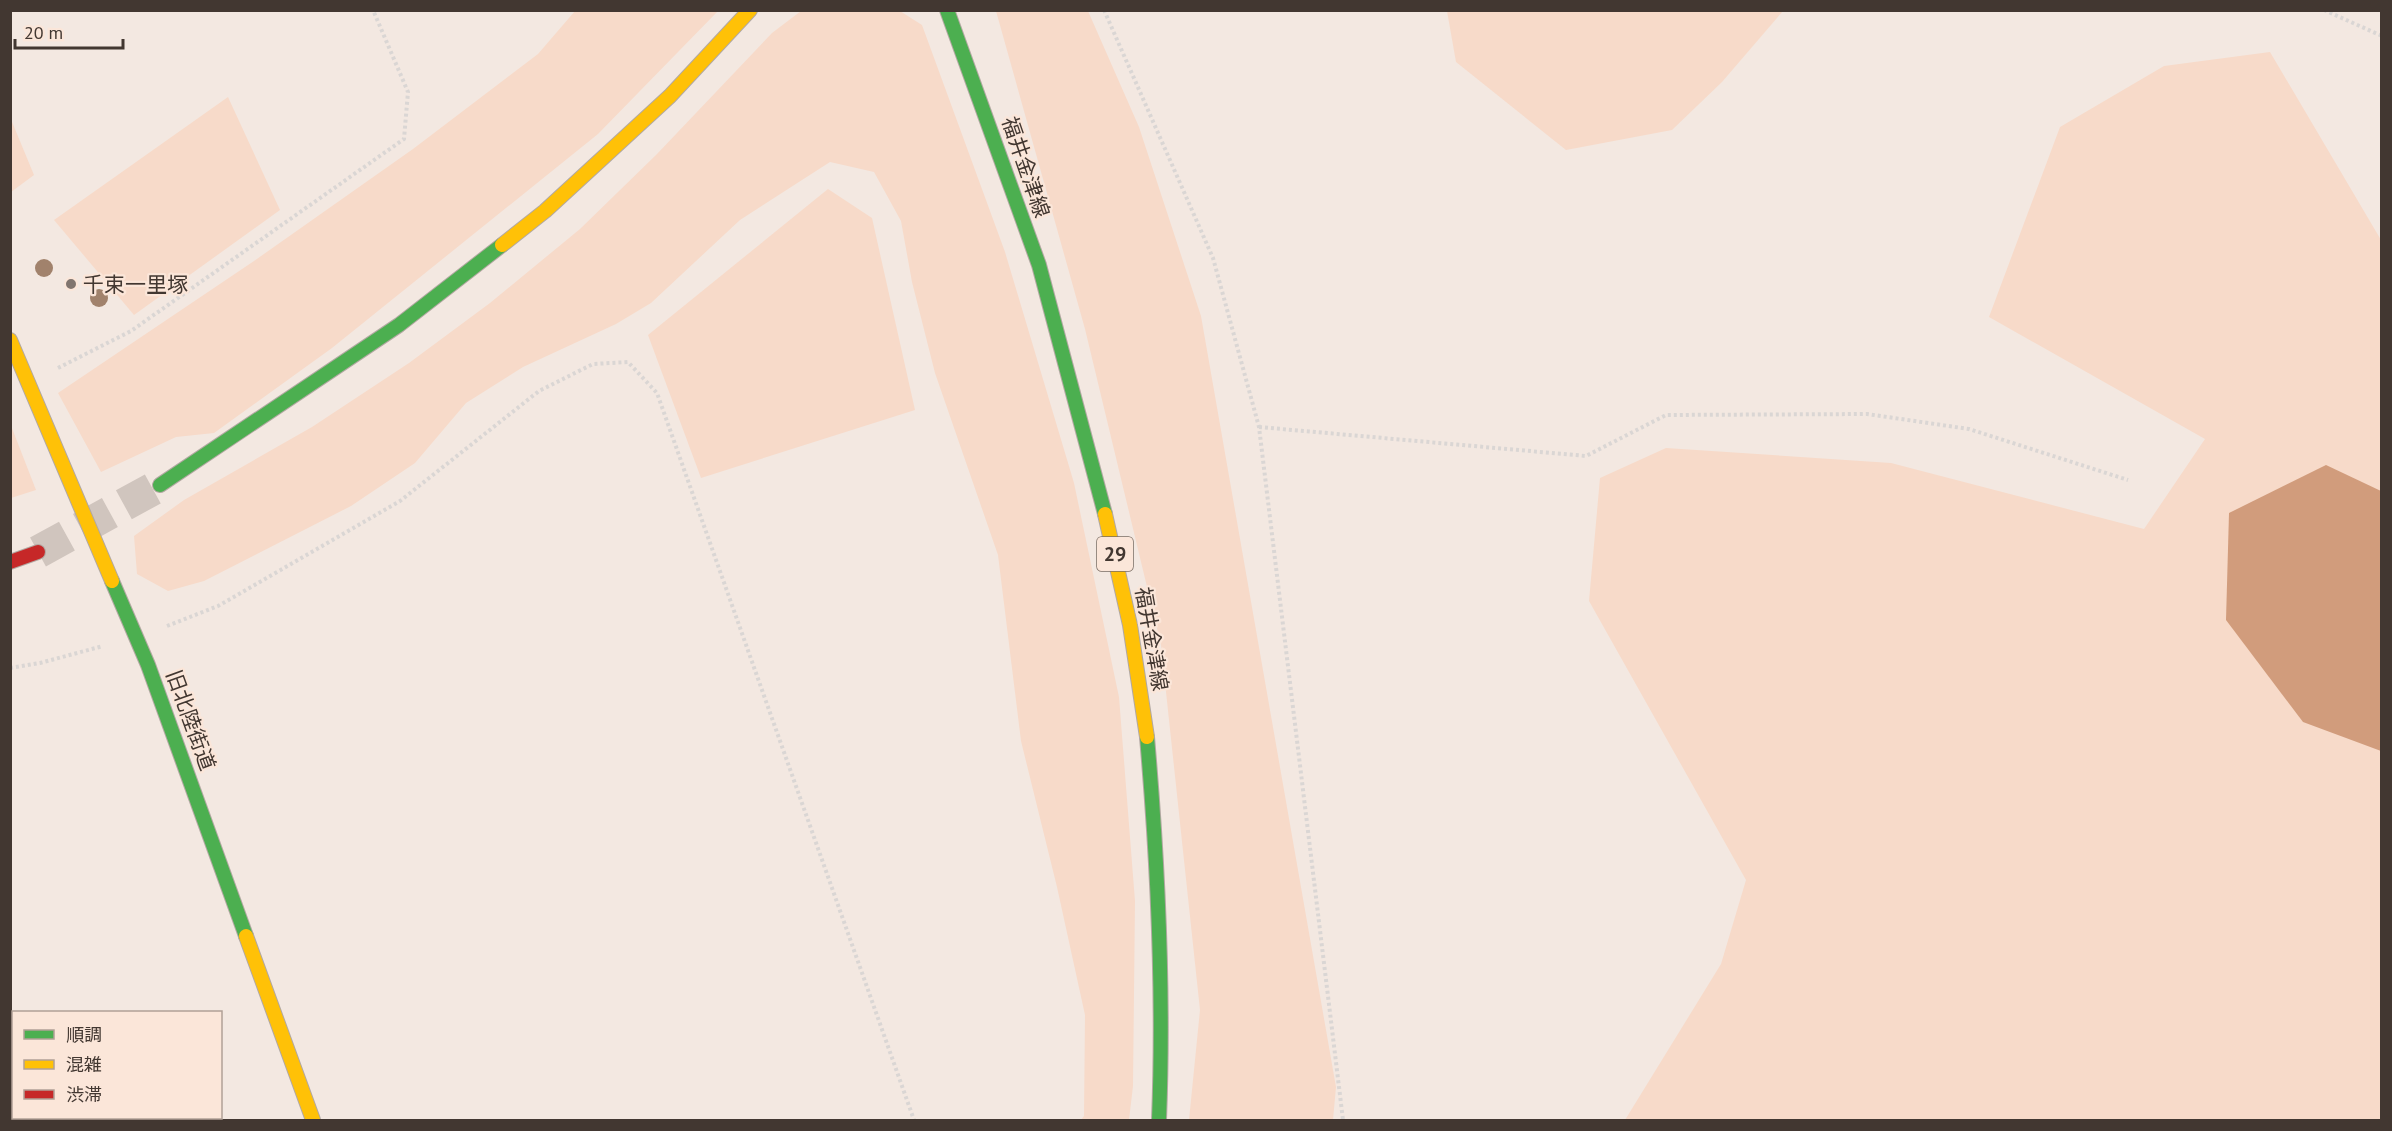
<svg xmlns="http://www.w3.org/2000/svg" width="2392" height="1131" viewBox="0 0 2392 1131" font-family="'PT Sans','Noto Sans JP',sans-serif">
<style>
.green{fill:#f7dac9}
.water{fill:#d19c7c}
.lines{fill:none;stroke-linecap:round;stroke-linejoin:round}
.secondary-tunnel{stroke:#d0c5be;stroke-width:33;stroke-dasharray:33 16;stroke-linecap:butt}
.fast-casing{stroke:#b2a8a2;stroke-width:16}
.slow-casing{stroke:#b2a8a2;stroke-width:16}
.jam-casing{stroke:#b2a8a2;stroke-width:16}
.path{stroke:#dad6d4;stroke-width:4;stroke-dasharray:3 3;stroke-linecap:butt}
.fast{stroke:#4caf50;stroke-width:14}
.slow{stroke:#ffc107;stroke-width:14}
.jam{stroke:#c62828;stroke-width:14}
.tree{fill:#a1826c}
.poi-dot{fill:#80756f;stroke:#fbe6d9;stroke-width:2}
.labels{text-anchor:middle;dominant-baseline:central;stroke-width:4.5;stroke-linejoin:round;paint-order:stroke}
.shield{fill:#fbe6d9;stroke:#7a6c63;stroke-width:1.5}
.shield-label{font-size:20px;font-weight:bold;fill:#423731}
.street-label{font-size:21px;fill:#423731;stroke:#fbe6d9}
.poi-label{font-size:21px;fill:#423731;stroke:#fbe6d9;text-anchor:start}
</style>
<rect width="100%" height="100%" fill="#f3e8e1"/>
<g class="green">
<polygon points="575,11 718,11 598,134 332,348 214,433 176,437 101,472 58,393 254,261 413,149 538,54"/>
<polygon points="801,11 900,11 922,25 1005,252 1074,483 1119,697 1135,901 1133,1086 1129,1120 1081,1120 1084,1116 1085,1015 1057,887 1021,741 998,555 935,373 912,282 901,221 874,172 830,162 740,220 651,303 616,324 523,367 466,403 415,463 351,506 204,581 168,591 137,574 134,536 184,500 312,427 409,363 490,303 580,229 657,154 772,33"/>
<polygon points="996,11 1088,11 1139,127 1201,316 1336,1087 1333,1120 1189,1120 1200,1010 1161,645 1085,329"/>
<polygon points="1447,11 1447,10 1783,11 1722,82 1672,130 1566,150 1456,62"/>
<polygon points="2270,52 2381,240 2381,1120 1625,1120 1721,964 1746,880 1589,601 1600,478 1666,448 1891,463 2144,529 2205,439 1989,317 2060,127 2164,66"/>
<polygon points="228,97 280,210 134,315 54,220"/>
<polygon points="10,117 34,175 11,192 10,192"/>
<polygon points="828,189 872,218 915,410 701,478 648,335"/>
<polygon points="10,423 36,490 11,498 10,498"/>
</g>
<polygon class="water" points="2326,465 2381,491 2381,751 2303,722 2226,620 2229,513"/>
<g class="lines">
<polyline class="secondary-tunnel" points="38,552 160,485"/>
<defs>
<g id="fast">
<polyline points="947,10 1039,265 1105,514"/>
<polyline points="160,485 399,325 502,245"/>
<polyline points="112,581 148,665 246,936"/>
<path d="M1147,737C1158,864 1164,993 1159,1120"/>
</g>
<g id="slow">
<polyline points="502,245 545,211 670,96 750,10"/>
<polyline points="10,340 112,581"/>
<polyline points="1105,514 1130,625 1147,737"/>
<polyline points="246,936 313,1120"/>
</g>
<polyline id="jam" points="10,562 38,552"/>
</defs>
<use href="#fast" class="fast-casing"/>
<use href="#slow" class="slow-casing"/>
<use href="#jam" class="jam-casing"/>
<g class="path">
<polyline points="1104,10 1213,258 1259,427 1343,1120"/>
<polyline points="2324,10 2382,36"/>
<polyline points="58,368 131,331 404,139 408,92 373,10"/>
<polyline points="1259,427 1586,456 1666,415 1867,414 1969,429 2128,480"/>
<polyline points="167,626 218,606 400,501 539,391 593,364 628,362 657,393 914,1120"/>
<polyline points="10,668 40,663 103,646"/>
</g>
<use href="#fast" class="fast"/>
<use href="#slow" class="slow"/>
<use href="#jam" class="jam"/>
</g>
<g class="tree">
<circle cx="44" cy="268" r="9"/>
<circle cx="99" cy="298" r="9"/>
</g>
<circle class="poi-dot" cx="71" cy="284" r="6"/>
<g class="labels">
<rect class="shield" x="1097" y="537" width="36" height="34" rx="4.5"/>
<g class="shield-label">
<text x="1115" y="554">29</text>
</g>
<g class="street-label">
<text transform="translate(1026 167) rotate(71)">福井金津線</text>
<text transform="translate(1152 639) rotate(80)">福井金津線</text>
<text transform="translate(191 720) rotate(70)">旧北陸街道</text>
</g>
<g class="poi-label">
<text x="83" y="284">千束一里塚</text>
</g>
</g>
<rect width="2392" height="1131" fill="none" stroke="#423731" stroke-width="24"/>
<rect x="12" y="1011" width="210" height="108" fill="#fbe6d9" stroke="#b1a096" stroke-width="1.5"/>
<rect x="24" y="1030" width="30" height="9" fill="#4caf50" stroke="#b1a096" stroke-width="1.5"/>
<text x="66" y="1041" font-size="18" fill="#423731">順調</text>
<rect x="24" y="1060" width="30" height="9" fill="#ffc107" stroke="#b1a096" stroke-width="1.5"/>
<text x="66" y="1071" font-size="18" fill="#423731">混雑</text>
<rect x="24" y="1090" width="30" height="9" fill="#c62828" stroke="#b1a096" stroke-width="1.5"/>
<text x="66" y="1101" font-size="18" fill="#423731">渋滞</text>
<path d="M15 39v9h108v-9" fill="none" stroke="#423731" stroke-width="3"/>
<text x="24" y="39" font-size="18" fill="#423731" stroke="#fbe6d9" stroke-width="4.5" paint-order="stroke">20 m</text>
</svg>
